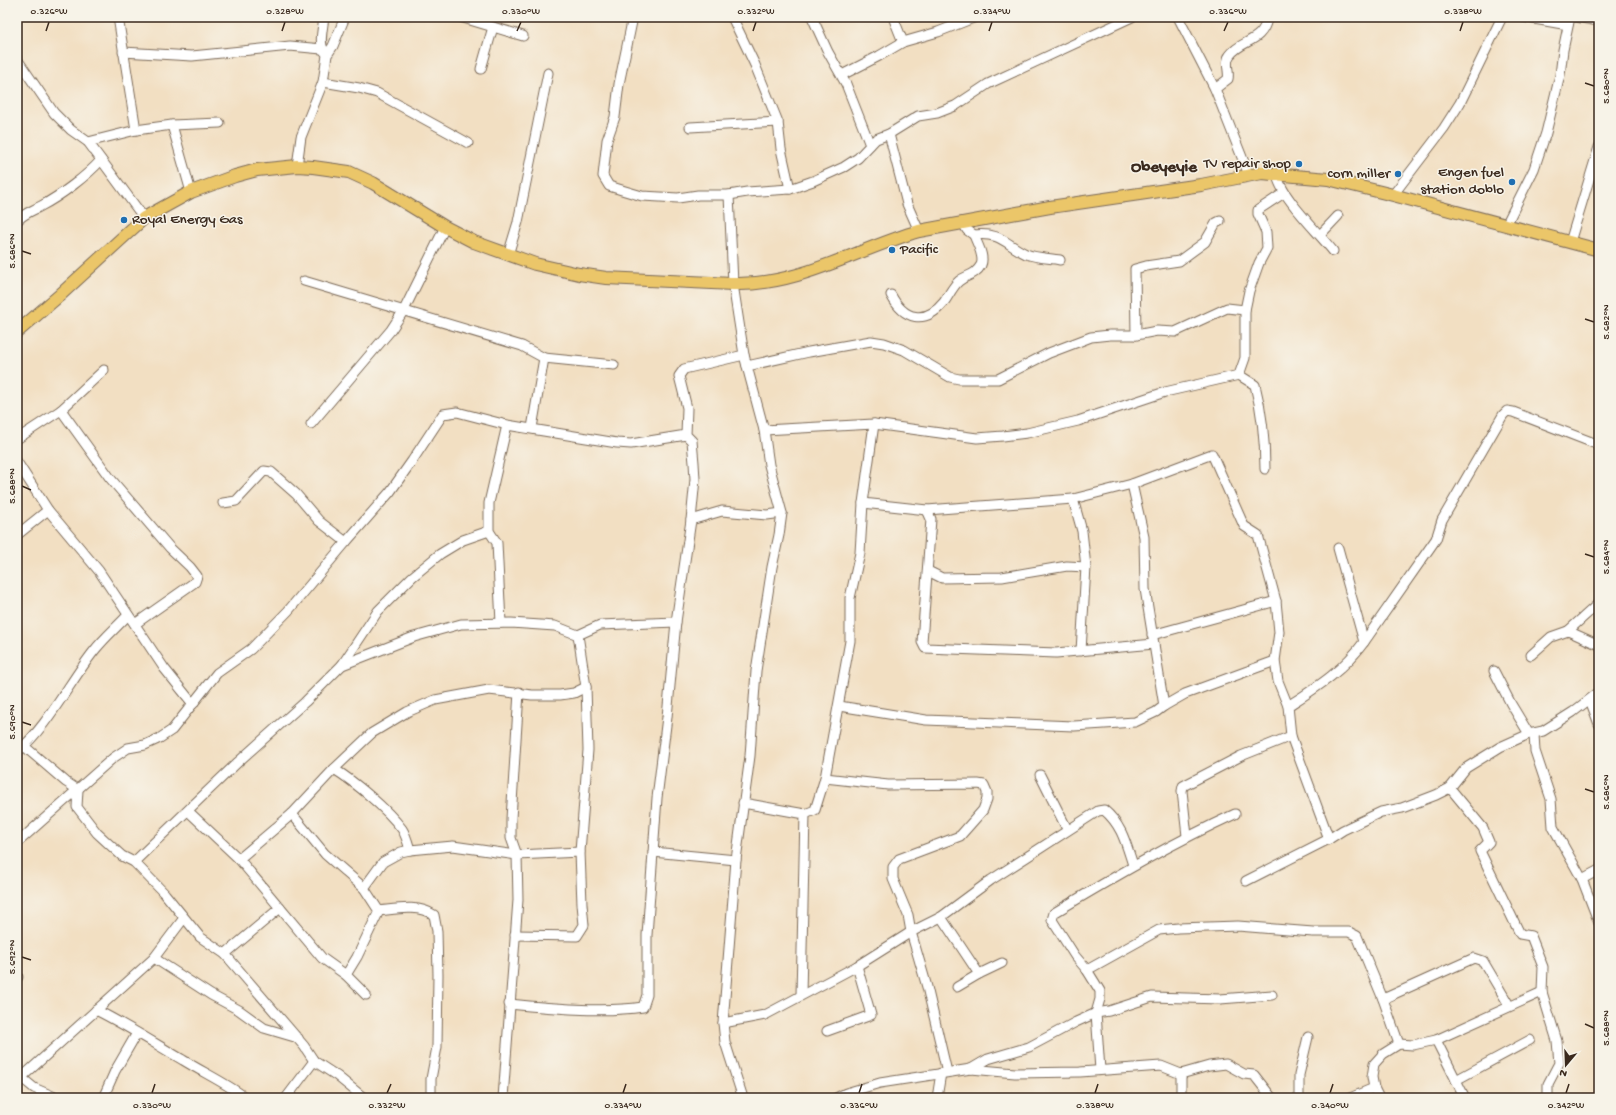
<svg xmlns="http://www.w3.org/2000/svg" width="1616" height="1115" viewBox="0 0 1616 1115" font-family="'Gochi Hand',sans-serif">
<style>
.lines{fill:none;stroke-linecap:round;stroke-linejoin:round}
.minor-casing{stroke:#7b6957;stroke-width:11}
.major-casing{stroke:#7b6957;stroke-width:14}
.minor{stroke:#fff;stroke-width:9}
.major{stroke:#ebc669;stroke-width:12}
.ticks{fill:none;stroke:#3b2a1e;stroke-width:1.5}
.poi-dot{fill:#1f6fb2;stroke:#f7f3e8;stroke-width:1.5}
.labels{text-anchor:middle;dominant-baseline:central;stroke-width:3;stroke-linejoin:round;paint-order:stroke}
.poi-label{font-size:15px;fill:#3b2a1e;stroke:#f7f3e8;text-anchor:end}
.quarter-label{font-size:17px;font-weight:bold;fill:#3b2a1e;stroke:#f7f3e8}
.neatline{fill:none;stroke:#3b2a1e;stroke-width:1.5}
.ticks-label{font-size:10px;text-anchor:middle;fill:#3b2a1e}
</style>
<rect width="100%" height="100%" fill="#f7f3e8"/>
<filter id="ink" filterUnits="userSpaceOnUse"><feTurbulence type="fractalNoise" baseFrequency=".025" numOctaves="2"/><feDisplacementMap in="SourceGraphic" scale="8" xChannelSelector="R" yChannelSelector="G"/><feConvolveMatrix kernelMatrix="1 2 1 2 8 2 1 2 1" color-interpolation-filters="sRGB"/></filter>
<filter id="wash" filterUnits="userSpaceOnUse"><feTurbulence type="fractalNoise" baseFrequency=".012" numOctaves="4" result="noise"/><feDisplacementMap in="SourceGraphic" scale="16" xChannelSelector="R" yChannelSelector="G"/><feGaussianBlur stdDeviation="0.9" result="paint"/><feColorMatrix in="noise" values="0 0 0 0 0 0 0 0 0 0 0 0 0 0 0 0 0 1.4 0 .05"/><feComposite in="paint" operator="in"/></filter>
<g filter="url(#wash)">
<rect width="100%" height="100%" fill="#f2dfc2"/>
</g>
<g filter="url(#ink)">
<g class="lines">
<defs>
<g id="minor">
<polyline points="118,17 136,130"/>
<path d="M324,17C323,28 318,44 325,52"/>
<polyline points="460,17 523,36"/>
<polyline points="633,17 619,84 615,117 607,140 603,176 609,186 625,191 642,196 678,198 698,195 729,195 747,192 790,189 813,181 844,167 858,158 876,139 889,134 918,116 937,113 955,106 988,84 1132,17"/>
<polyline points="732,17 755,65 778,122 781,149 790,189"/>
<polyline points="812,17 828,52 846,84 870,145"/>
<polyline points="893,17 903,42"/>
<polyline points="1178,17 1215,89 1249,175"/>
<polyline points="1523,17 1568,25"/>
<polyline points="1576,17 1599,21"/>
<polyline points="123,52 192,56 290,46 322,49"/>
<polyline points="17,59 54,113 71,130 88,142 144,218"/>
<polyline points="481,69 493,27"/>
<polyline points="842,75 879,56 903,42 938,32 976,17"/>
<polyline points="323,82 359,88 377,93 468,143"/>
<path d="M1215,89L1228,79C1230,71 1224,62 1230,55C1242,39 1262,43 1267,19L1266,17"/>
<polyline points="172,125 191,192"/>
<polyline points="690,127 778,122"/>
<polyline points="889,134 907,204 919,231"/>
<polyline points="88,142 136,130 172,125 220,123"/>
<polyline points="297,166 301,137 323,82 327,55 333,46 345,17"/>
<path d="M1277,174C1279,195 1318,232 1333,251"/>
<polyline points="729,195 733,284 744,355 764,430 769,465 782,513 779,535 772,567 756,671 750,756 736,860 723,1023 725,1042 743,1098"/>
<polyline points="1393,195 1444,128 1460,103 1502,17"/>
<path d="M17,221C24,213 32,211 41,206C60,196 87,176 101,160"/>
<path d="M963,223L967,230L974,235C1001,232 1005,244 1026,254C1036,258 1050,258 1060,260"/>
<polyline points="1506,225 1534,169 1546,133 1560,75 1563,50 1570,17"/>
<polyline points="1320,235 1338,216"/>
<polyline points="1570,242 1599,147"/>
<polyline points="508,255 518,222 548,73"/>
<polyline points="304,281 522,346 544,358 614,365"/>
<path d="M891,295C904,320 925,325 944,302C949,295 953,286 959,281C966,275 975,276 981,265C985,256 977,244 974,235"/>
<polyline points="1136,335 1135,269 1146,266 1179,261 1205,242 1216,223 1220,221"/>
<polyline points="747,366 809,352 871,341 884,343 904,350 950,377 959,379 998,379 1049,353 1091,337 1110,335 1136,335 1157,331 1175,332 1227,308 1245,310"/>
<polyline points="61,410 110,478 170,548 190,567 197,576 195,582 135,624"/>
<polyline points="311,424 391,330 404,310 445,227"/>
<polyline points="532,428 544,358"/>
<polyline points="764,430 874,424 977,438 1003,436 1027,433 1078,421 1165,392 1239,375"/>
<polyline points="17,439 61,410 104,370"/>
<polyline points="17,462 48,510 99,571 164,668 193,704"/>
<path d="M1265,469C1265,441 1262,412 1255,385L1239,375L1245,358V310L1249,291L1259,263L1267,248L1266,232L1258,214V210L1284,193"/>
<polyline points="1132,484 1144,537 1145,589 1164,706"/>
<polyline points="1073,499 1082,531 1086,567 1081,651"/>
<polyline points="223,503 236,501 264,471 271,472 296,494 319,521 346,542"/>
<polyline points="863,503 927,510 1073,499 1132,484 1212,454 1244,526 1258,535 1276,601 1279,632 1275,661 1278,681 1288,706 1291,736 1329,839"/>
<polyline points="927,510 931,519 922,642 925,648 1056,653 1154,644"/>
<polyline points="691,520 695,479 694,463 692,441 686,435 687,408 679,376 684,369 744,355"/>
<polyline points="17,535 48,510"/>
<polyline points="1338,548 1364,642"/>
<polyline points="928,571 942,578 1002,577 1067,566 1086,567"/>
<polyline points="501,623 497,543 489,531 489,503 507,425"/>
<polyline points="1568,631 1599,645"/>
<polyline points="1152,635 1276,601"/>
<polyline points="1531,655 1551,637 1568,631 1599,603"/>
<polyline points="342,665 378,611 412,577 440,554 463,540 489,531"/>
<polyline points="1494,671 1511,704 1529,734"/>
<polyline points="1590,700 1599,724"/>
<polyline points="839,706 926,720 1074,726 1135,722 1156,712 1164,706 1185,694 1275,661"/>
<path d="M1288,706C1317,687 1343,671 1364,642L1436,539L1442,520L1503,415L1507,411L1513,412L1599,445"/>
<polyline points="1534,734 1535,751 1551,799 1553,827 1582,879 1599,923"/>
<polyline points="24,746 66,782 78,790 77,807 97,833 122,856 134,862 165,894 200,937 225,954 304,1046 314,1061 337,1076 364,1098"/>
<path d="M17,752C47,728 70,681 94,651C104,638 117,627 128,615"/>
<path d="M334,769C355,782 387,809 402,829C406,835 408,843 410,850"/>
<polyline points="1040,775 1067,829"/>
<polyline points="825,778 888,785 978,784 984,785 987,792 987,799 983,810 960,836 899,859 893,867 893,879 908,915 911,932 927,987 947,1072"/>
<polyline points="1450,788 1483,828 1489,842 1480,851 1520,934 1531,936 1543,967 1542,992 1557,1041 1559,1063 1548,1084 1548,1098"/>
<polyline points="743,803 805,814 801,995"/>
<polyline points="188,811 239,859 322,958 346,975 366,995"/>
<polyline points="292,814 325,854 364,888 379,911 357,957 346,975"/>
<polyline points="805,814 815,810 825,778 850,641 850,598 860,553 863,503 874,424"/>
<polyline points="1187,836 1182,791 1183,786 1241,756 1291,736"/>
<polyline points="17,843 113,758 128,748 145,745 160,738 172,730 217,673 251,649 288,611 346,542 390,492 412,461 443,414 457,412 507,425 617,443 631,444 686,435"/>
<polyline points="653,852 736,860"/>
<polyline points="239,859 292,814 334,769 372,733 407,712 435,700 489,690 532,695 560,695 574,693 586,687"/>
<polyline points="134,862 238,762 305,702 342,665 414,637 461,624 511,623 555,626 578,635 600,625 676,622"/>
<polyline points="1582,879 1599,870"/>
<polyline points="1246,881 1329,839 1343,830 1381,812 1402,808 1436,795 1450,788 1466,768 1500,747 1529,734 1543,731 1573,712 1599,692"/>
<polyline points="364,888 383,862 401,852 410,850 453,846 517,855 580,852"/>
<path d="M379,911C397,909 418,904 434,915L437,931L438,975L437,1047L431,1079V1098"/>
<polyline points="941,917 979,974"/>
<polyline points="515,935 577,936 584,925 582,904 580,852 588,750 586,687 578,635"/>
<polyline points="225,954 280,908"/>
<polyline points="154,958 211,995 239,1010 264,1028 298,1038"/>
<polyline points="1087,970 1159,930 1178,928 1238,926 1313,932 1349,932 1357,936 1383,999 1399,1044"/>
<polyline points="17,978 18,977"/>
<polyline points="957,987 979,974 1002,963"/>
<polyline points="1383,999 1474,958 1483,961 1509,1005"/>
<path d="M509,1004C550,1008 603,1013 643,1007L647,995V935L657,798L667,717L676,622L691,520L722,511L767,515L782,513"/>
<path d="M96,1010C126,1025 154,1043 183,1060C204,1073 226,1083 246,1098"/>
<path d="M723,1023L765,1015L857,966L911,932L941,917L991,880L1098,811L1104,810C1122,825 1126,844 1133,865"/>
<polyline points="827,1031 871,1015 857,966"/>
<polyline points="1436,1040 1465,1098"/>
<polyline points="971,1069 988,1059 1029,1047 1076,1022 1096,1013 1109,1011 1152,997 1220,999 1272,995"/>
<path d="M1100,1070L1096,1013L1100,999V991L1087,970L1075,956L1052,920L1054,913C1114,877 1172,843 1235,814"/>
<polyline points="17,1074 34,1088 57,1098"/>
<polyline points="21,1078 154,958 184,918"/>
<polyline points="1456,1080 1530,1040"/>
<polyline points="103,1098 115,1071 137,1033"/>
<polyline points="286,1098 314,1061"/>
<polyline points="503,1098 518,900 517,855 511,838 511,819 519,692"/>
<polyline points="836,1098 846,1093 880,1083 971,1069 1015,1073 1080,1072 1161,1066 1181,1074 1209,1066 1226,1064 1244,1074 1254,1075 1272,1098"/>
<polyline points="937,1098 941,1073"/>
<polyline points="1181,1098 1181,1074"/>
<polyline points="1299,1098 1299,1075 1308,1037"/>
<polyline points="1350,1098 1374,1088"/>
<polyline points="1379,1098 1374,1088 1372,1077 1374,1064 1383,1054 1399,1044 1413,1045 1436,1040 1542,992"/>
</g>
<path id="major" d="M17,332L60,295L144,218L191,192L235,176L257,170L297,166L313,167L349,172L373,183L445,227L474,242L535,264L579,274L606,278L733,284C799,286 857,249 919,231L1050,207L1201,185L1262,173L1328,179L1393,195L1599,250"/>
</defs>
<use href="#minor" class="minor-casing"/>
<use href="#major" class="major-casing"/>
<use href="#minor" class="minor"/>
<use href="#major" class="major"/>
</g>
</g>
<path class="ticks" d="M46,31L49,22M282,31L285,22M517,31L521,22M753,31L756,22M989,31L992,22M1224,31L1228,22M1460,31L1463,22M1585,83L1594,86M22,251L31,254M1585,319L1594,322M22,486L31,490M1585,554L1594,557M22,722L31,725M1585,789L1594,792M22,957L31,960M1585,1024L1594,1028M152,1093L155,1084M387,1093L391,1084M623,1093L626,1084M859,1093L862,1084M1095,1093L1098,1084M1330,1093L1333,1084M1566,1093L1569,1084"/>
<g class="poi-dot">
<circle cx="1299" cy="164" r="4"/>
<circle cx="1398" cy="174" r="4"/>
<circle cx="1512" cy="182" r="4"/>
<circle cx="124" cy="220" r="4"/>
<circle cx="892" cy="250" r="4"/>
</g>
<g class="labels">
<g class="poi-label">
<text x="1291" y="164">TV repair shop</text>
<text x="1504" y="173">Engen fuel<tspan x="1504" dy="17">station doblo</tspan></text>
<text x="1390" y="174">corn miller</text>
<text x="132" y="220" text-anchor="start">Royal Energy Gas</text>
<text x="900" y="250" text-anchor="start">Pacific</text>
</g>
<g class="quarter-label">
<text x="1164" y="168">Obeyeyie</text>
</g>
</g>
<rect width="1616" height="1115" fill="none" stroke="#f7f3e8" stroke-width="44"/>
<g transform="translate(1566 1065) rotate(199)" stroke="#f7f3e8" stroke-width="3" paint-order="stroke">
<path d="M0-3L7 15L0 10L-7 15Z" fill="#3b2a1e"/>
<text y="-6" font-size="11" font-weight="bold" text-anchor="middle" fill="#3b2a1e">N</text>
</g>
<rect x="22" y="22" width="1572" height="1071" class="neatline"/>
<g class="ticks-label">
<text x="49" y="14">0.326°W</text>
<text x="285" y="14">0.328°W</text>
<text x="521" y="14">0.330°W</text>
<text x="756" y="14">0.332°W</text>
<text x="992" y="14">0.334°W</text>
<text x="1228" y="14">0.336°W</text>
<text x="1463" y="14">0.338°W</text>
<text transform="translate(1605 86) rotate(-90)" y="4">5.680°N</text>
<text transform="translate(11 251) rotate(-90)" y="4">5.686°N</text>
<text transform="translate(1605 322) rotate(-90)" y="4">5.682°N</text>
<text transform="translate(11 486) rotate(-90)" y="4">5.688°N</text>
<text transform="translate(1605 557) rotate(-90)" y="4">5.684°N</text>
<text transform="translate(11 722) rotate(-90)" y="4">5.690°N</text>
<text transform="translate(1605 792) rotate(-90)" y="4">5.686°N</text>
<text transform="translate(11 957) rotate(-90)" y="4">5.692°N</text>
<text transform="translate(1605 1028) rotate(-90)" y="4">5.688°N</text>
<text x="152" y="1108">0.330°W</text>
<text x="387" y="1108">0.332°W</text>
<text x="623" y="1108">0.334°W</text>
<text x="859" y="1108">0.336°W</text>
<text x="1095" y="1108">0.338°W</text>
<text x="1330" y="1108">0.340°W</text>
<text x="1566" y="1108">0.342°W</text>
</g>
</svg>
